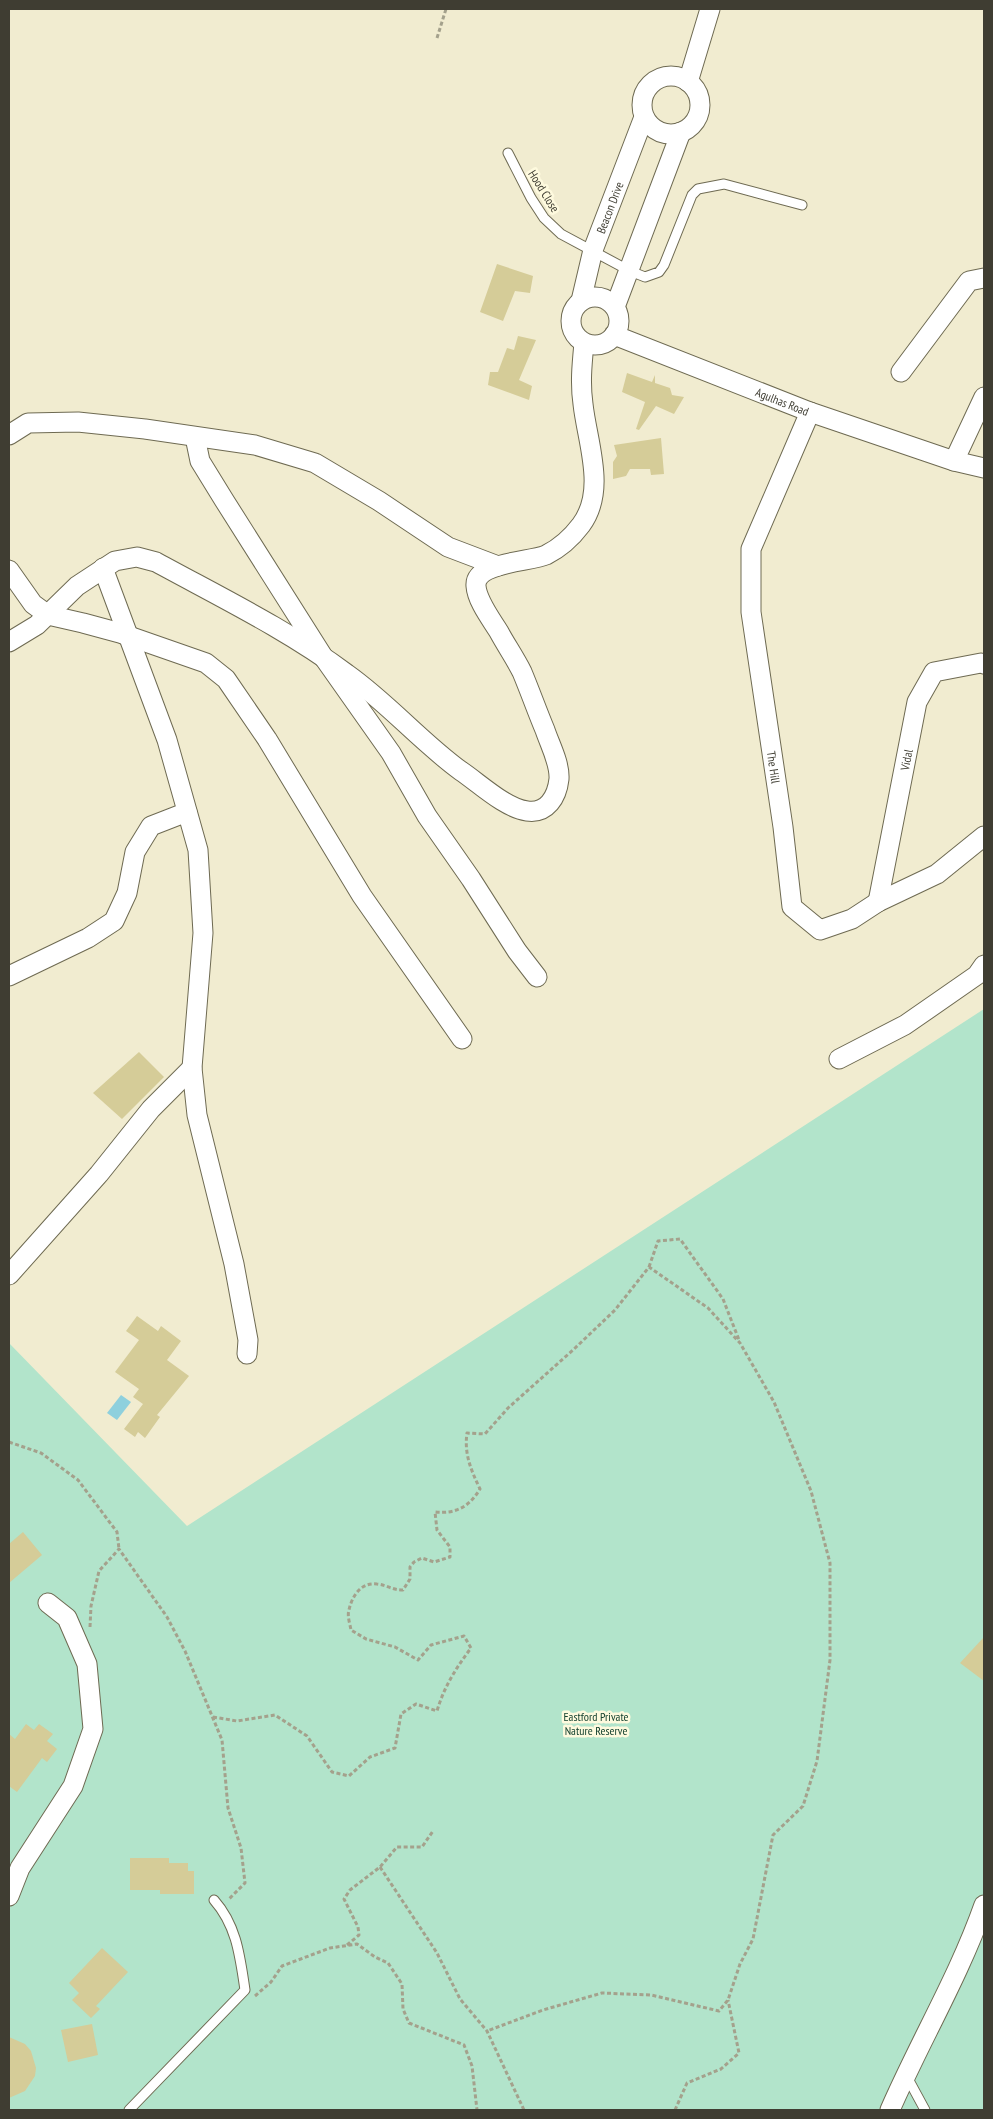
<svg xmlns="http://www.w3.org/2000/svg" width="993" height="2119" viewBox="0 0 993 2119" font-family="'PT Sans Narrow',sans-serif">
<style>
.green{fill:#b2e4cb}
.water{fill:#8ed0dd}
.building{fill:#d5cc98}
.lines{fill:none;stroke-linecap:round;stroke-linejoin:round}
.service-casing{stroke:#6e6a52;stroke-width:11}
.minor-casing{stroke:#6e6a52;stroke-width:21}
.path{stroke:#a4a18c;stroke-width:3;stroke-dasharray:4 2.5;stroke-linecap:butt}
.service{stroke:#fff;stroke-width:9}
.minor{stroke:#fff;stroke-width:19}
.labels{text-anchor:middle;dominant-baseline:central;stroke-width:5;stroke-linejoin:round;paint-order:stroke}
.street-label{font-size:12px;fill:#3f3d32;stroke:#fefade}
.park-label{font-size:12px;fill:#15422f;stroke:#fefade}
</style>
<rect width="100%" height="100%" fill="#f1ecd0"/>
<polygon class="green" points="984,1009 984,2110 9,2110 9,1343 187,1526"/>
<polygon class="water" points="121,1395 131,1402 117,1420 107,1413"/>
<g class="building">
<polygon points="497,264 533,276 530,293 515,291 503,321 480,312"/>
<polygon points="518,336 536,340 519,380 532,386 529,400 488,385 490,372 498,372 507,348 514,350"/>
<polygon points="627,373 652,382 655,375 655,383 670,388 672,395 684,397 674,414 656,406 639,430 636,429 645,402 622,392"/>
<polygon points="661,438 664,474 651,475 650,469 630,469 626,476 613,479 613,462 617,456 614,445"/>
<polygon points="139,1052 164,1077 122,1119 93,1093"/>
<polygon points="137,1316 158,1331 161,1326 181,1341 167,1360 189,1376 157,1415 160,1417 145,1438 138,1432 135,1437 124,1429 143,1404 133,1397 139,1389 115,1372 139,1340 126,1331"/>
<polygon points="23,1532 42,1555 9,1583 9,1544"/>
<polygon points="984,1637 984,1681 960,1663"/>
<polygon points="26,1724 34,1730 39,1724 53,1734 47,1741 57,1749 47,1762 42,1758 17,1792 9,1786 9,1734 15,1739"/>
<polygon points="130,1858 169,1858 169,1863 188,1863 188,1871 194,1871 194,1894 160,1894 160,1890 130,1890"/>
<polygon points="102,1948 128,1972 96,2006 100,2009 91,2018 72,2000 79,1993 69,1983"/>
<polygon points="92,2024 98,2055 68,2062 61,2030"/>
<polygon points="9,2037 25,2044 31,2051 36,2068 35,2076 25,2091 9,2098"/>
</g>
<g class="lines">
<defs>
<g id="service">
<polyline points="508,153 531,198 544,218 561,234 630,271 645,277 659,272 664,265 692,195 698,189 724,184 802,205"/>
<polyline points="906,2075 925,2110"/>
<path d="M129,2110L245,1990C240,1957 237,1926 214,1900"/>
</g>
<g id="minor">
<circle cx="671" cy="105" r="29"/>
<polyline points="688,82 710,9"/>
<circle cx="595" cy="321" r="24"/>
<path id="s1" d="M581,301L593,250L644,117"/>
<polyline points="615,307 681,132"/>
<path id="s2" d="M614,335L810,412L954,461L984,468"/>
<polyline points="901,372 969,281 984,278"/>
<path id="s3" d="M810,412L751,549V612L783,827L792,907L820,930L852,919L878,902L937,874L984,836"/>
<polyline points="9,435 28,423 78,422 145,429 255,445 315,463 379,501 448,547 498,566"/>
<polyline points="195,437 200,461 224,500 324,658 391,753 427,816 471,879 517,951 537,977"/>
<polyline points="954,461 984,397"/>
<polyline points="103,568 167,740 198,850 203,933 192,1068 197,1115 234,1264 248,1340 247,1354"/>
<polyline points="9,570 33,604 48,615 83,623 120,633 206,663 226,679 267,739 362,896 462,1039"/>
<path d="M9,642L37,625L77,586L115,561L137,557L156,562C220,597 288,630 347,674C388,703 421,742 461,771C479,783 505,808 527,811C547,814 557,797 559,779C560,763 550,745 545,730C537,711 530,691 522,672C515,658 506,645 499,632C491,619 477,601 476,586C474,562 530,562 546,555C560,548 572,537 581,525C607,490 587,442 583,404C580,383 582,364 584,343"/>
<path id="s4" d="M878,902L917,702L934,672L981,663L984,664"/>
<polyline points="9,976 88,938 114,921 127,893 135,852 151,826 187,812"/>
<polyline points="839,1059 905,1025 977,975 984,965"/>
<polyline points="9,1275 99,1174 151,1109 192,1068"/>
<polyline points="9,1896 20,1868 73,1786 93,1729 87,1664 67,1618 48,1603"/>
<path d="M890,2110C920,2041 959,1976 984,1905"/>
</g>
</defs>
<use href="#service" class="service-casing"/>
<use href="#minor" class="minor-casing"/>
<g class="path">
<polyline points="437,38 446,9"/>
<polyline points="649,1267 658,1241 680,1239 723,1299 739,1340"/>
<polyline points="9,1442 41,1453 78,1480 117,1532 119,1549"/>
<polyline points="90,1627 91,1606 99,1571 119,1549 167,1617 185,1651 222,1740 228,1808 241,1848 245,1883 228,1900"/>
<path d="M213,1717L237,1721L275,1715L307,1736L332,1772L349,1776L370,1757L395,1748L401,1714L416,1704L437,1711C444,1687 456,1668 471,1648L464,1636L431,1645L418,1660L395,1647L366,1639L351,1630C350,1624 347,1616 349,1610C352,1596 361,1582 377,1584C387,1585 392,1590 403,1590L410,1579V1567L414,1562L422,1558L434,1562L450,1557V1547L437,1530L435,1512C456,1514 469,1507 480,1489C471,1470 464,1454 467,1433L485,1434L508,1408L573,1350L615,1310L649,1267L708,1308L740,1343L774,1402L811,1491L830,1563V1660L817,1761L803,1806L773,1835L753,1939L740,1964L728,2000L719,2011L651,1995L602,1993L543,2010L487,2031"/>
<polyline points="380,1867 437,1953 460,1999 487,2031 524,2110"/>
<polyline points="347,1945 359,1935 358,1927 344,1899 350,1890 380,1867 397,1847 422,1847 433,1831"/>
<polyline points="255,1996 271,1982 282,1966 330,1948 357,1944 375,1957 388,1963 402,1984 403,2009 409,2023 464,2045 472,2066 477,2110"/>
<polyline points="675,2110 687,2083 721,2069 739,2053 728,2000"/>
</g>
<use href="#service" class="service"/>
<use href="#minor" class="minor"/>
</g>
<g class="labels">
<g class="street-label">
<text transform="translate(544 191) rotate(58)">Hood Close</text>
<text stroke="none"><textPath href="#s1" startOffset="98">Beacon Drive</textPath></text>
<text stroke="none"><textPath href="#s2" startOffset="181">Agulhas Road</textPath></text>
<text stroke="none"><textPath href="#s4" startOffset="145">Vidal</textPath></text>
<text stroke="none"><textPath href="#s3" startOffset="369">The Hill</textPath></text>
</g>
<g class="park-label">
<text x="596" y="1716">Eastford Private<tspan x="596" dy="14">Nature Reserve</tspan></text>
</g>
</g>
<rect width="993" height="2119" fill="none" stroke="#3f3d32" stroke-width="20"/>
</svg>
